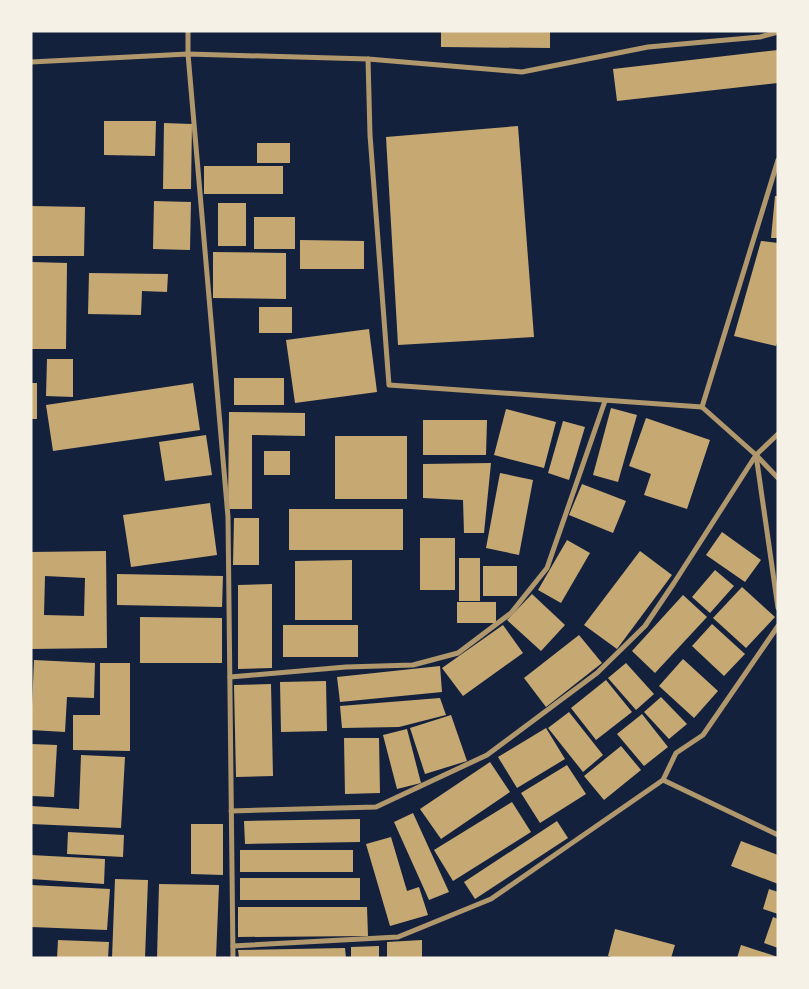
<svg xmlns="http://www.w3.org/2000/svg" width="809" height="989" viewBox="0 0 809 989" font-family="Raleway,sans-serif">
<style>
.building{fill:#c6a872;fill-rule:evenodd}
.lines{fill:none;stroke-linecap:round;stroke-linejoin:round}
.minor{stroke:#b1986c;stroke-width:5}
</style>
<rect width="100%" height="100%" fill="#14213d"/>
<g class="building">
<polygon points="441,31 550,31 550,48 441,47"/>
<polygon points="778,50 778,83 617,101 613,69"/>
<polygon points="104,121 156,121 155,156 104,155"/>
<polygon points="164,123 192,124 191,189 163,189"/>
<polygon points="518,126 534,337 398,345 386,137"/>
<rect x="257" y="143" width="33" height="20"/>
<rect x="204" y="166" width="79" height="28"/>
<polygon points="775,196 778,196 778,238 771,238"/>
<polygon points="154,201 191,202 190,250 153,249"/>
<rect x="218" y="203" width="28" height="43"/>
<polygon points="31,206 85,207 84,256 31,256"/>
<rect x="254" y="217" width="41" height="32"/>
<polygon points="300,240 364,241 364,269 300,269"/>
<polygon points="761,241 778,243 778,340 776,346 734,336"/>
<polygon points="213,252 286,253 286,299 213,298"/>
<polygon points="32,262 67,263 66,349 31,349"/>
<polygon points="89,273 168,274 167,292 142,291 141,315 88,314"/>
<rect x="259" y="307" width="33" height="26"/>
<polygon points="369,329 377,392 295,403 286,340"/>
<polygon points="47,359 73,359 73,397 46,396"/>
<rect x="234" y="378" width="50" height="27"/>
<rect x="31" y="383" width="6" height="36"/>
<polygon points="193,383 200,430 53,451 46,405"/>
<polygon points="611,408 637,415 618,482 593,475"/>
<polygon points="506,409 556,422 544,468 494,455"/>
<polygon points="229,412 305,413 305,436 252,435 252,509 228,509"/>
<polygon points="646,418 710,440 687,509 644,495 651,474 629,466"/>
<polygon points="423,420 487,420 486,455 423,455"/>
<polygon points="563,421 585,427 569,480 548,473"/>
<polygon points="206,435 212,475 165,481 159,442"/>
<rect x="335" y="436" width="72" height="63"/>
<rect x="264" y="451" width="26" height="24"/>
<polygon points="491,463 484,533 464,533 463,500 423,498 423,464"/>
<polygon points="500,473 533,480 519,555 486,548"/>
<polygon points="582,484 626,501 613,533 569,515"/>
<polygon points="210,503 217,555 131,567 123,515"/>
<rect x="289" y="509" width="114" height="41"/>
<polygon points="234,518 259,518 259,565 233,565"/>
<polygon points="722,532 761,560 745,582 706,555"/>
<rect x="420" y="538" width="35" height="52"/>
<polygon points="567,540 590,553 561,603 538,590"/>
<path d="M106,551L107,648L31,649V552ZM45,576L85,578L84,616L44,615Z"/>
<polygon points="640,551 672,575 617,649 584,625"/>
<rect x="459" y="558" width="21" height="43"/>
<polygon points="352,560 352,620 295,620 295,561"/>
<rect x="483" y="566" width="34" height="30"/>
<polygon points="715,570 734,586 710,613 692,597"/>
<polygon points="117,574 223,576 222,607 117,605"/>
<polygon points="272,584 272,668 238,669 238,585"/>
<polygon points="742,587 775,617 746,648 713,618"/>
<polygon points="532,594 565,625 541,651 507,620"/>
<polygon points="683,595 707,617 655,673 632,651"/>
<rect x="457" y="602" width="39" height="21"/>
<polygon points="140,617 222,618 222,663 140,663"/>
<polygon points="712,624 745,654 724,676 692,646"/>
<rect x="283" y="625" width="75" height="32"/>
<polygon points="503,625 523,653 463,696 442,668"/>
<polygon points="579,635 602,663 546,707 524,678"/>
<polygon points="683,659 718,691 694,718 659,686"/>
<polygon points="34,660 95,663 94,698 67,697 65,732 31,730"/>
<polygon points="100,663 130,663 130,751 73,750 73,715 100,715"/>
<polygon points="626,663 654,694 636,710 608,678"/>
<polygon points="440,666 442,692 340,702 337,677"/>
<polygon points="606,680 632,712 596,740 571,708"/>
<polygon points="326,681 327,731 281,732 280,682"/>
<polygon points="271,684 273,776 236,777 234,685"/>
<polygon points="661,697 687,724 669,739 644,712"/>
<polygon points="440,698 446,715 399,727 342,728 340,706"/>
<polygon points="569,712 603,755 583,772 548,728"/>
<polygon points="642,714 668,747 644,766 617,734"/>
<polygon points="451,715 467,761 425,774 410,728"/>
<polygon points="546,728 565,759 517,788 498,757"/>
<polygon points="407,729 421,783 397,789 383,735"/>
<polygon points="344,738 379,738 380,793 345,794"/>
<polygon points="31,744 57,745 54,797 31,796"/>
<polygon points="621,746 641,770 604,800 584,776"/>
<polygon points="81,755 125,757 121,828 31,824 31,806 79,809"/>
<polygon points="490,762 510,792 441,839 420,809"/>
<polygon points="567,765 586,794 540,823 521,793"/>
<polygon points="512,802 531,832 453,881 434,850"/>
<polygon points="413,813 449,892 429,900 394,822"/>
<polygon points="360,819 360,842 245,844 244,821"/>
<polygon points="557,821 568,838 475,899 464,882"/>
<polygon points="191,824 223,824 223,875 191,874"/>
<polygon points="68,832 124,835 123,857 67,854"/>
<polygon points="391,837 407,891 419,887 428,915 390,926 366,844"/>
<polygon points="741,841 778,855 778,884 731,866"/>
<rect x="240" y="850" width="113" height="22"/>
<polygon points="31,855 105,859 104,884 31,879"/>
<rect x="240" y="878" width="120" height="22"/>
<polygon points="115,879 148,880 145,958 112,958"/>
<polygon points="159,884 219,885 216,958 157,958"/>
<polygon points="31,885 110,889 107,930 31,927"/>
<polygon points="769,889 778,892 778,914 763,909"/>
<polygon points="238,907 367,907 368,936 238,937"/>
<polygon points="773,917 778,919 778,948 764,943"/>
<polygon points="615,929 675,945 671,958 614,958 608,956"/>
<polygon points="58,940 109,942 108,958 57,958"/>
<polygon points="422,940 422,958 387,958 387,942"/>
<polygon points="741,945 778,957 778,958 737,958"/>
<polygon points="379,946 379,958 351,958 351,947"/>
<polygon points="345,948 346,958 239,958 238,950"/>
</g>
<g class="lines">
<g class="minor">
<polyline points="188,31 188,54 228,517 233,958"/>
<polyline points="368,59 370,135 389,385 702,407"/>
<polyline points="31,62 188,54 368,59 522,72 648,47 760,37 778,32"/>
<polyline points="778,160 702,407 756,455 778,478"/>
<polyline points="778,434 756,455 778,608"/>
<polyline points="778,626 703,735 676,753 663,780 778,835"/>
<polyline points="230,677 346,667 413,665 458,653 511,613 547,568 605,401"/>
<polyline points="231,811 376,807 487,755 597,673 645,626 674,583 756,455"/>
<polyline points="233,946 398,937 491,899 663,780"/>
</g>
</g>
<rect width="809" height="989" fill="none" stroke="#f6f1e7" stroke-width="65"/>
</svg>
